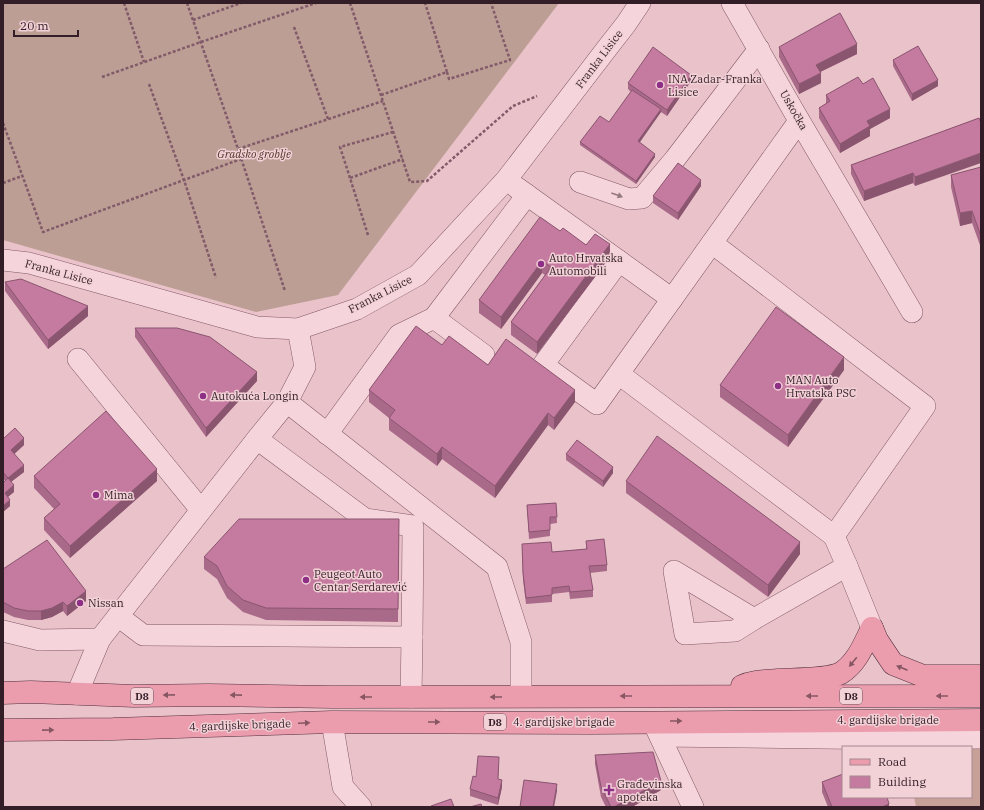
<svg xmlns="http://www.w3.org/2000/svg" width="984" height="810" viewBox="0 0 984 810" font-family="'IBM Plex Serif',serif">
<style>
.green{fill:#c7a197}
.cemetery{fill:#bc9e95}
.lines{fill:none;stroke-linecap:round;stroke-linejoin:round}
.minor-casing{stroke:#825a69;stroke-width:22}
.major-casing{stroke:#502f3d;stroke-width:23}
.path{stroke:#825a69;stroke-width:2.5;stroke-dasharray:3 2;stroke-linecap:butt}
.minor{stroke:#f6d4db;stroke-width:21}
.major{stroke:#eb9cad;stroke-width:22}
.wall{fill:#a96989}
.shaded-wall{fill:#8a556f}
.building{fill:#c57a9f;stroke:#8a556f}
.oneway{fill:#947981}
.oneway2{fill:#865763}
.poi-dot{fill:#8d2f85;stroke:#f2d1d7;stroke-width:1.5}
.labels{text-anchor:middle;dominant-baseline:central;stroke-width:3;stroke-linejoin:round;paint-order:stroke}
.shield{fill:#f2d1d7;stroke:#6c545c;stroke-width:1}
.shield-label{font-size:10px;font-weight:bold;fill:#331e27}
.street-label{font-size:11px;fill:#331e27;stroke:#f2d1d7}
.poi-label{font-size:11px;fill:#331e27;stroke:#f2d1d7;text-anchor:start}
.park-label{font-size:11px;font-style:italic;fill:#4e3426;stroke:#f2d1d7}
</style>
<rect width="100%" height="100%" fill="#eac2ca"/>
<polygon class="green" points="981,738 981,807 916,807 914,797 971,797 971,747"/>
<polygon class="cemetery" points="3,3 559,3 338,295 256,312 3,240"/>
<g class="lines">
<defs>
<g id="minor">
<polyline points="732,3 793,110 912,312"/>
<polyline points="580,182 629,199 642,198 675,159 759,49"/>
<polyline points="516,187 672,299"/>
<polyline points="3,260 29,263 257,327 298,329 357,309 418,275 506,180 608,47 626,24 640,3"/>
<polyline points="619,261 543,365 597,404 799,121"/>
<polyline points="434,318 484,355"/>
<polyline points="78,359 201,510"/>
<polyline points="619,374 834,536 925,406 712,243"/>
<polyline points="287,402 497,567 521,642 521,696"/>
<polyline points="327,434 399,335 434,318 527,195"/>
<polyline points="847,566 872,628"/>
<polyline points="118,616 143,635 412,637 413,526 365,519 257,439"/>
<polyline points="754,619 674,571 685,634 735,631 754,619 847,566 834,536"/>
<polyline points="3,631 40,640 100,639"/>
<polyline points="77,694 100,639 257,439 287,402 305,367 298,329"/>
<polyline points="411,697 412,637"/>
<polyline points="332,722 343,787 361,807"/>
<polyline points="655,726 693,807"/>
<polyline points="660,736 900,739 981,738"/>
</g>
<g id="major">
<polyline points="872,628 877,640 893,664 923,676 981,676"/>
<path d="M742,686C753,681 765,681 778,680C793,679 828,680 841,673C857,663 864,644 872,628"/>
<polyline points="3,693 31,692 134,696 208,695 332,697 981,696"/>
<polyline points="3,730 113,729 332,722 591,723 981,720"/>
</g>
</defs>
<use href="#minor" class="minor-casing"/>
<use href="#major" class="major-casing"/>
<g class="path">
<polyline points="124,3 144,62"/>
<polyline points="187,3 238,149 285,291"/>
<polyline points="350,3 410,182 427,181 513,106 537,96"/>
<polyline points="193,20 241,3"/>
<polyline points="294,27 328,119"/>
<polyline points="447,72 449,79 510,60 491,3"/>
<polyline points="102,77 201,42 316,3"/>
<polyline points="149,84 184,180 216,278"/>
<polyline points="381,95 447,72 425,3"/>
<polyline points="3,123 43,232 241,159"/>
<polyline points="238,149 383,101"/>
<polyline points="350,178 340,147 393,132"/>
<polyline points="3,183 22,176"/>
<polyline points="368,235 350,178 403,159"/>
</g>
<use href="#minor" class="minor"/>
<use href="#major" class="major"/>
</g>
<g class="wall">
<polygon points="779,47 857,54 820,72 821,83 799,94 779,57"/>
<polygon points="893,60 938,86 912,101 893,66"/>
<polygon points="691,81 667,116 661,112 639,142 655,157 636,184 580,145 580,142 609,122 631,92 628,89 628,83"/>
<polygon points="863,84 890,118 870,129 870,136 840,153 819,118 819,108 826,104 826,95"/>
<polygon points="979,118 915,186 913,183 864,201 851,174 851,165"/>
<polygon points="981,167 981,248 972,223 960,226 951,187 951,175"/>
<polygon points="701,186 678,220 653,203 653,196"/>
<polygon points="560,231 610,257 537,354 511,335 511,322 545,275 542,273 501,329 479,313 479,300"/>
<polygon points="5,282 88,316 48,349 5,291"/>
<polygon points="135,328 257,381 206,437 135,337"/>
<polygon points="442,345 575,402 554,430 548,425 495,498 442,459 437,466 389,430 389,418 369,402 369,390"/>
<polygon points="844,370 788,447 720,397 720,385"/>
<polygon points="3,439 24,445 14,454 24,472 11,482 14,492 8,497 10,506 3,512 3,482 5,481 3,478"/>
<polygon points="566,454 613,473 603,487 566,460"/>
<polygon points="34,476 157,481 70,558 44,530 44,518 54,509 34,488"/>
<polygon points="626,481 800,554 768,597 626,493"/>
<polygon points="556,503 557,523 550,524 550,536 529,539 527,505"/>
<polygon points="399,519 398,622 266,620 243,612 227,598 217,579 204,569 204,557"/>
<polygon points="586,541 607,565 607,571 590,573 593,590 593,597 570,599 569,592 552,594 552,602 526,604 523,580 522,544 552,552 586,549"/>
<polygon points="3,569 86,601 67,616 63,611 52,617 41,620 28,620 14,617 3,612"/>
<polygon points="595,755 661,790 632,807 606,807 601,797 595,764"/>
<polygon points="499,764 498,779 502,787 498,805 470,796 470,789 476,777"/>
<polygon points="822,782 889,807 828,807 822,792"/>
</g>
<g class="shaded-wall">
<polygon points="857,44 857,54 816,74 816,65"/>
<polygon points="821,73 821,83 799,94 799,84"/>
<polygon points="691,75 691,81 667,116 667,110"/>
<polygon points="938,80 938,86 912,101 912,94"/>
<polygon points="661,109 661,112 638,145 638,141"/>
<polygon points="890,109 890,118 870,129 870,136 840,153 840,144 867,121"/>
<polygon points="981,153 981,163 915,186 915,177"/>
<polygon points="655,154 655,157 636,184 636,181"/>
<polygon points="913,173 913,183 864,201 864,191"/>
<polygon points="701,180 701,186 678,220 678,213"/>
<polygon points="972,211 972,223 960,226 960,213"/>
<polygon points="610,244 610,257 537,354 537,342"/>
<polygon points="542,261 542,273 501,329 501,317"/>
<polygon points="88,306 88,316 48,349 48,340"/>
<polygon points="844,357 844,370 788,447 788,435"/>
<polygon points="257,372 257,381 206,437 206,428"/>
<polygon points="575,390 575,402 554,430 554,418"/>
<polygon points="548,413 548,425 495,498 495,486"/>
<polygon points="24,438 24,445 11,457 11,450"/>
<polygon points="442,447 442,459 437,466 437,454"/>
<polygon points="24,465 24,472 8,484 8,478"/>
<polygon points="613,467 613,473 603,487 603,481"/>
<polygon points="157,469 157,481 70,558 70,546"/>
<polygon points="14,485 14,492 5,499 5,493"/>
<polygon points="10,500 10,506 3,512 3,506"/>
<polygon points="800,542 800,554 768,597 768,585"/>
<polygon points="86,591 86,601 67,616 67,606"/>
<polygon points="63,602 63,611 52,617 41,620 41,611"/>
<polygon points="502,780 502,787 498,805 498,798"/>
<polygon points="661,781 661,790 632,807 614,807"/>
<polygon points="557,784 557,791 554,807 553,807"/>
<polygon points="889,804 889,807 882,807"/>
</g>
<g class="building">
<polygon points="840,13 857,44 816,65 821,73 799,84 779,47"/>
<polygon points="918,46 938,80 912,94 893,60"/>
<polygon points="653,47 691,75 667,110 628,83"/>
<polygon points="858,77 863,84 873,78 890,109 867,121 870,126 840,144 819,108 830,101 826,95"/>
<polygon points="632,90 661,109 638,141 655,154 636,181 580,142 600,116 609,122"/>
<polygon points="979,118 981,123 981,153 915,177 913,173 864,191 851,165"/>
<polygon points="678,163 701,180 678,213 653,196"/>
<polygon points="981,167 981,236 972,211 960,213 951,175"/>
<polygon points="540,217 560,231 563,228 586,245 595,234 610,244 537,342 511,322 551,267 542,261 501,317 479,300"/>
<polygon points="21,279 88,306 48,340 5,282"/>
<polygon points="776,307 844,357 788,435 720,385"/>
<polygon points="416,326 442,345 449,336 488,365 506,339 575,390 554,418 548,413 495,486 442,447 437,454 389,418 395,410 369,390"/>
<polygon points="135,328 177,328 210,337 257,372 206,428"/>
<polygon points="106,411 157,469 70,546 44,518 60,504 34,476"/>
<polygon points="15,428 24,438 11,450 24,465 8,478 14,485 5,493 10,500 3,506 3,483 8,478 3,472 3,439"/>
<polygon points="657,436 800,542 768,585 626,481"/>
<polygon points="577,440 613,467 603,481 566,454"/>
<polygon points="556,503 557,517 550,517 550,530 529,532 527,505"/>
<polygon points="239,519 399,519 398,609 266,608 243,600 227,586 217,566 204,557"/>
<polygon points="604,539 607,565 589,566 593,590 570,592 569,586 552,588 552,595 526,598 523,573 522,544 551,542 552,552 587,549 586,541"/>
<polygon points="47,540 86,591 67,606 63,602 52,608 41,611 28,611 14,608 3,602 3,569"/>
<polygon points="653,752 661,781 614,807 611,807 601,787 595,755"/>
<polygon points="478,756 499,757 498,779 502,780 498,798 470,789 473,776 476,777"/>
<polygon points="843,774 843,797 887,797 889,804 882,807 832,807 822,782"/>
<polygon points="524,780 557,784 553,807 520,807"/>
<polygon points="451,799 454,807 431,807 431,806"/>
<polygon points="481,804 482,807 470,807"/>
</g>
<defs><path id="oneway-solid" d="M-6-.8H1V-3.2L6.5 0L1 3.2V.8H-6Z"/></defs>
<use class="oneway" href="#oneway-solid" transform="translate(617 195) rotate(20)"/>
<g class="oneway2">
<use href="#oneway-solid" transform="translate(853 662) rotate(129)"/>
<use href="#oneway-solid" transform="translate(902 668) rotate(-157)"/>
<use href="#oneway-solid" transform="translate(169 695) rotate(179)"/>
<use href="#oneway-solid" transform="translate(236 695) rotate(-179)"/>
<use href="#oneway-solid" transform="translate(626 696) rotate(180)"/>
<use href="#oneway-solid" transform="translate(812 696) rotate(180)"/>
<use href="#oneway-solid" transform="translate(942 696) rotate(180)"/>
<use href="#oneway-solid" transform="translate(366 697) rotate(180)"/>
<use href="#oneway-solid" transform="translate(496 697) rotate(180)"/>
<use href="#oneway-solid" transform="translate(676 721)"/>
<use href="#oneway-solid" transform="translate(434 722)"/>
<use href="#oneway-solid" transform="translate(304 723) rotate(-2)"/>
<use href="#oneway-solid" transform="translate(48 730) rotate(-1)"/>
</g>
<g class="poi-dot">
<circle cx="660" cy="85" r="4"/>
<circle cx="541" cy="264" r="4"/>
<circle cx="778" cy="386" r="4"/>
<circle cx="203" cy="396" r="4"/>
<circle cx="96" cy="495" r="4"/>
<circle cx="306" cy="580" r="4"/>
<circle cx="80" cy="603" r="4"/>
<path d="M607 784h4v4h4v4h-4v4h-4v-4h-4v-4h4z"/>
</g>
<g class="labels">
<g class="shield">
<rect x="131" y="688" width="22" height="16" rx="3"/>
<rect x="840" y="688" width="22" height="16" rx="3"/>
<rect x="484" y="714" width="22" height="16" rx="3"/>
</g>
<g class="shield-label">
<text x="142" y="696">D8</text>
<text x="851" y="696">D8</text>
<text x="495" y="722">D8</text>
</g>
<g class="street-label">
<text transform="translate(599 59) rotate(-53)">Franka Lisice</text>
<text transform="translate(794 110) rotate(60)">Uskočka</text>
<text transform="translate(59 272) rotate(15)">Franka Lisice</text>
<text transform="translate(380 294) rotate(-27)">Franka Lisice</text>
<text x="888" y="720">4. gardijske brigade</text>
<text x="564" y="722">4. gardijske brigade</text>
<text transform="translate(240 725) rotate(-2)">4. gardijske brigade</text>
</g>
<g class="poi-label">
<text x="668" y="79">INA Zadar-Franka<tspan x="668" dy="13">Lisice</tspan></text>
<text x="549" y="258">Auto Hrvatska<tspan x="549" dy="13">Automobili</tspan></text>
<text x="786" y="380">MAN Auto<tspan x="786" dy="13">Hrvatska PSC</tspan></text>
<text x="211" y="396">Autokuća Longin</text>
<text x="104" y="495">Mima</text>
<text x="314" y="574">Peugeot Auto<tspan x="314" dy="13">Centar Serdarević</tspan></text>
<text x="88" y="603">Nissan</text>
<text x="617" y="784">Građevinska<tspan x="617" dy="13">apoteka</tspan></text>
</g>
<g class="park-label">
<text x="254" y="154">Gradsko groblje</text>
</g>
</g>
<rect width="984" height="810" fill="none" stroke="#331e27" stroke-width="8"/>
<rect x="842" y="746" width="130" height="52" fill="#f2d1d7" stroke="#a68991"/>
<rect x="850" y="759" width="20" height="6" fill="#eb9cad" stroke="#a68991"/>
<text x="878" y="766" font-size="12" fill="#331e27">Road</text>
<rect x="850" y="776" width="20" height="12" fill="#c57a9f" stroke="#a68991"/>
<text x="878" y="786" font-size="12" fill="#331e27">Building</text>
<path d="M14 30v6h64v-6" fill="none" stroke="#331e27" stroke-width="2"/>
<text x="20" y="30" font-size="12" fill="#331e27" stroke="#f2d1d7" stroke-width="3" paint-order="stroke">20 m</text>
</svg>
